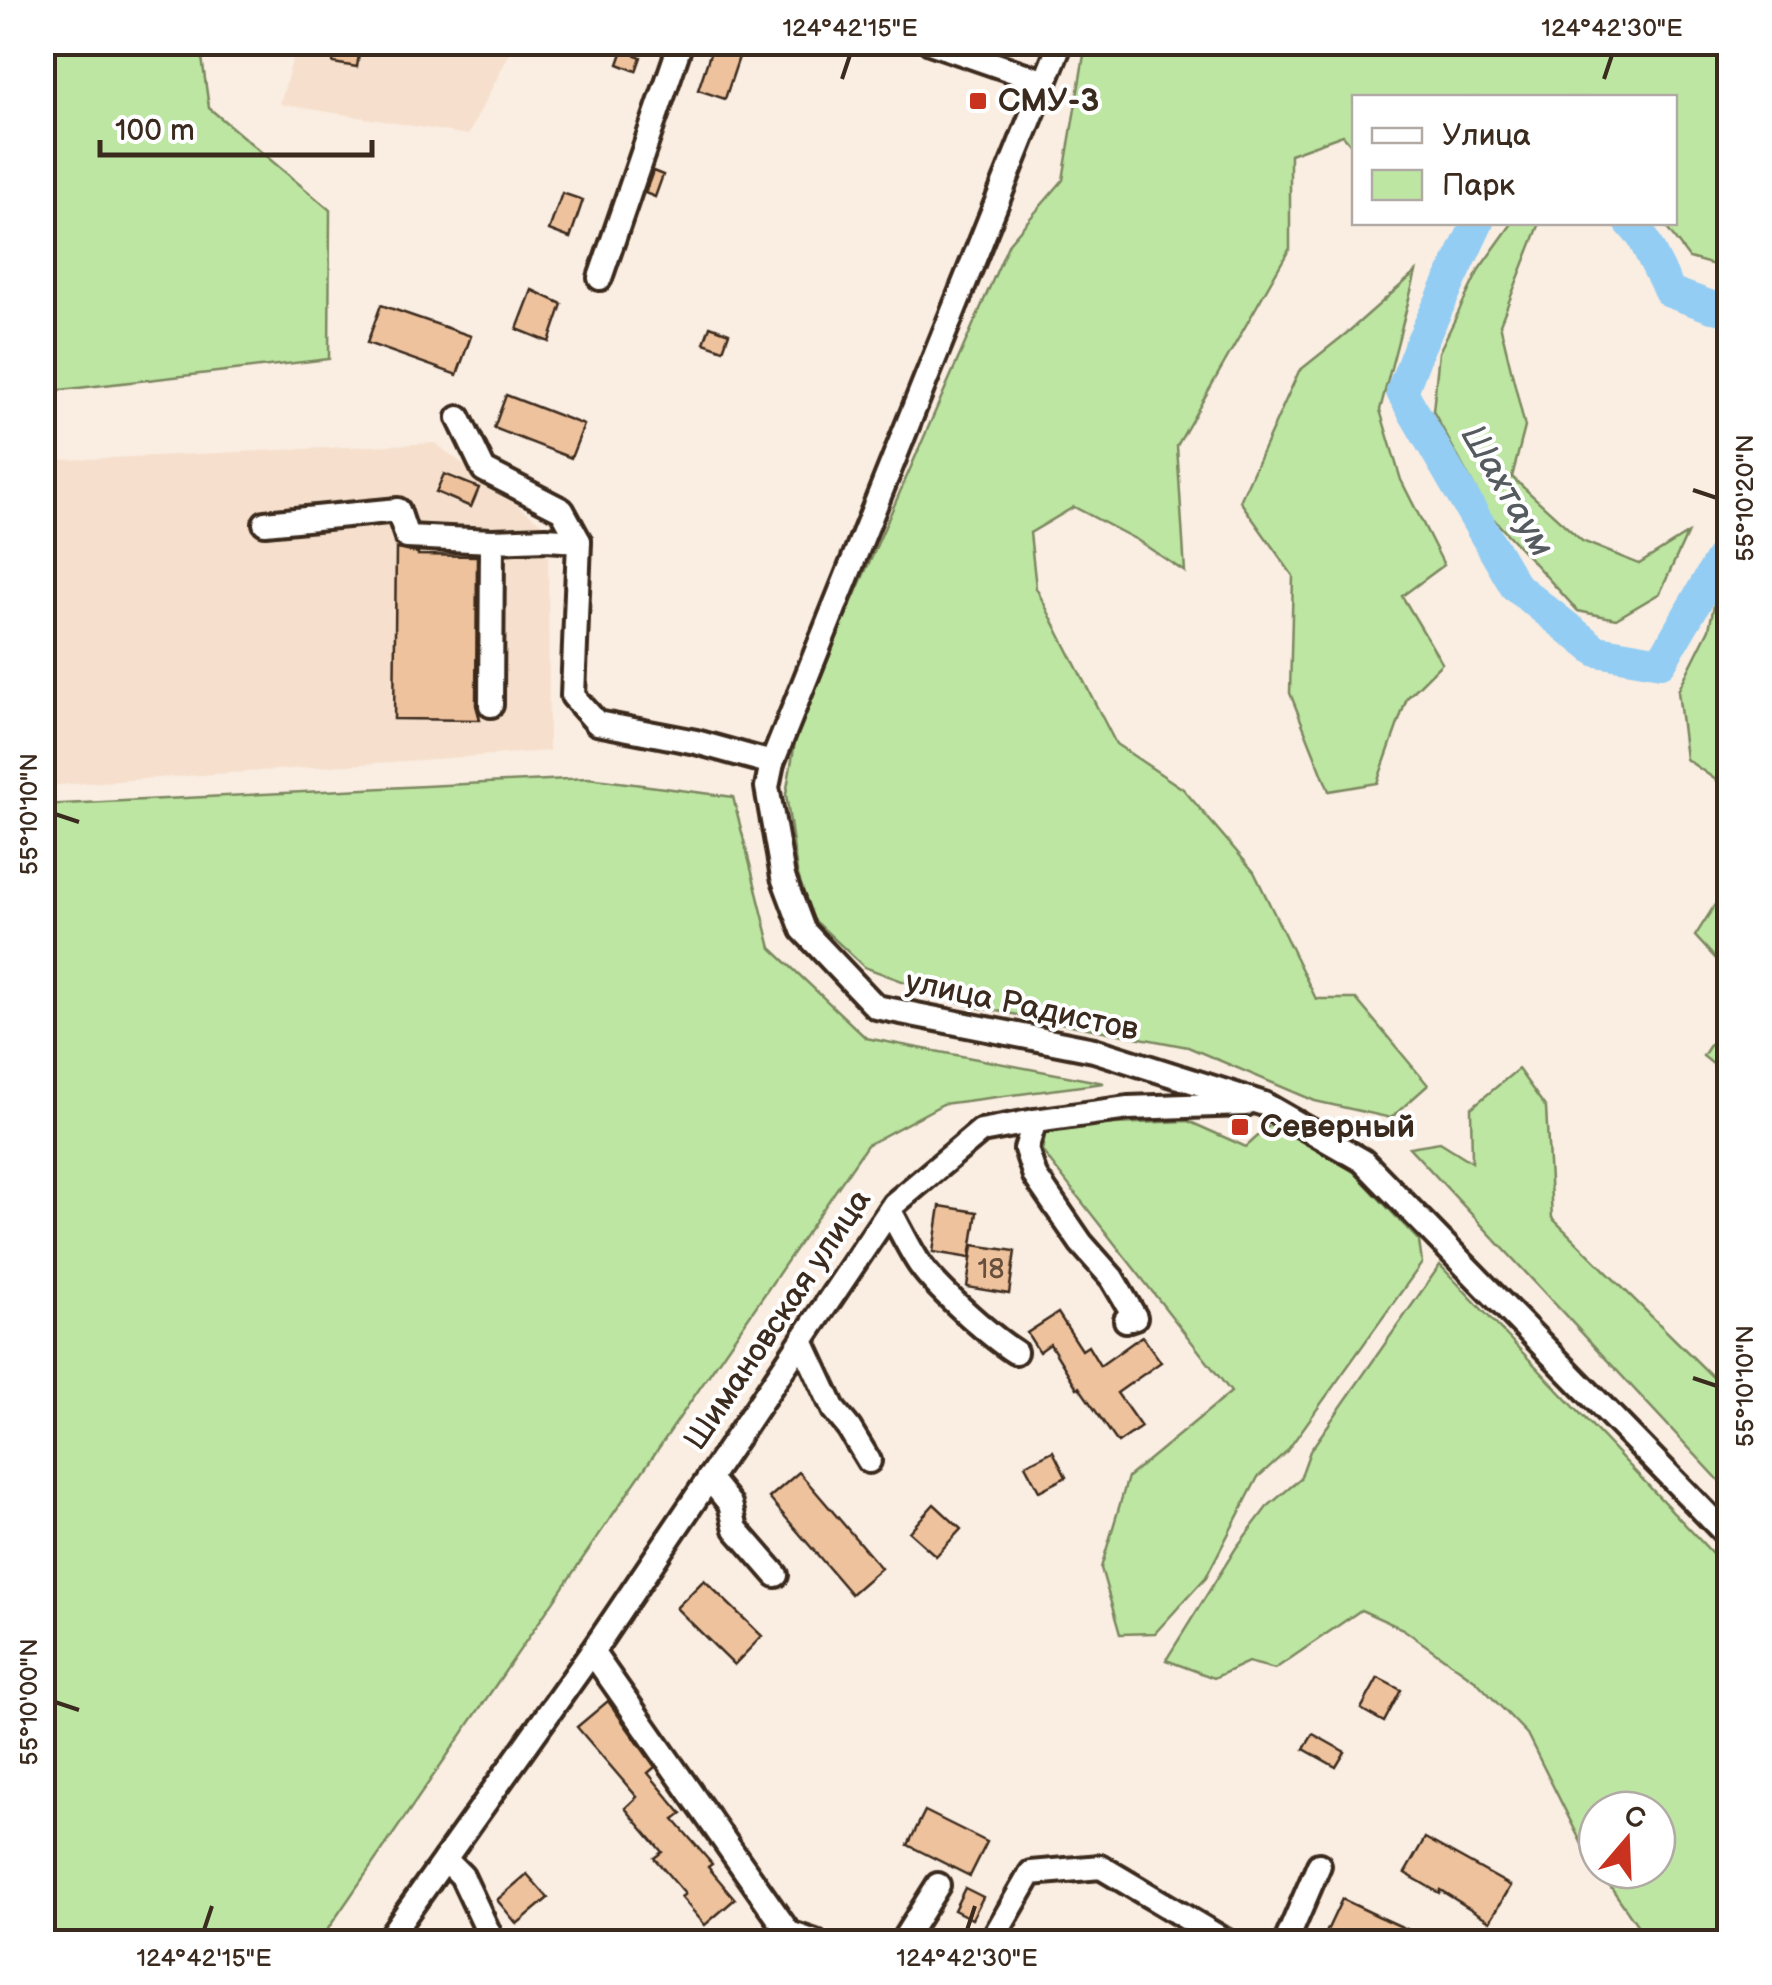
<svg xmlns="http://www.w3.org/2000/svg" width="1772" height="1985" viewBox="0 0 1772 1985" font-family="'Balsamiq Sans',sans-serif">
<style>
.built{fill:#f6e0cd}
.green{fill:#bde6a2;stroke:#7c8860;stroke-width:2.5}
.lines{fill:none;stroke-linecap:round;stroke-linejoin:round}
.river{stroke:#93cdf3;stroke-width:32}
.building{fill:#eec29d;stroke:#3b2a1e;stroke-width:2.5}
.minor-casing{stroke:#3b2a1e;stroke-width:30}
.minor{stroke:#fff;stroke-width:22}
.ticks{fill:none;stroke:#3b2a1e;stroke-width:4}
.poi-dot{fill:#c8321e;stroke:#fff;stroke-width:4}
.labels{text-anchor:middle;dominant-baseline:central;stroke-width:8;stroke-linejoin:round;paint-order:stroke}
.number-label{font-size:28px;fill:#68503e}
.poi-label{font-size:32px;font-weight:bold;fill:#3b2a1e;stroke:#fff;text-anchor:start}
.street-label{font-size:32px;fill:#3b2a1e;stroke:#fff}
.water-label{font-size:35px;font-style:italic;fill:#555b5e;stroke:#fff}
.neatline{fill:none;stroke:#3b2a1e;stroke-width:4}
.ticks-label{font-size:25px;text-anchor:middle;fill:#3b2a1e}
</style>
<rect width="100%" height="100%" fill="#faede2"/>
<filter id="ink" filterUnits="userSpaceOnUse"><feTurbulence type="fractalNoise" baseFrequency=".01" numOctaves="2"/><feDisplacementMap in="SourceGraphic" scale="20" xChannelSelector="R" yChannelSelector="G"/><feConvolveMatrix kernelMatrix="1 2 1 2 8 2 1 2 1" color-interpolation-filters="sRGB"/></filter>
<g filter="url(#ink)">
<g class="built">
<polygon points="297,43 515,43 468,135 280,104"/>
<polygon points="435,443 548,528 549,751 43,786 42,461"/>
</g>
<g class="green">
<polygon points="42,43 200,43 209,108 330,210 329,359 43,392"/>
<polygon points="1086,43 1729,43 1729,269 1689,258 1663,223 1674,222 1674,98 1354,98 1354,148 1343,135 1290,154 1290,248 1177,446 1185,572 1137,540 1074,507 1030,533 1036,588 1116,744 1183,789 1254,872 1316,999 1356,999 1428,1085 1391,1118 1315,1101 1188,1047 970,1006 864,967 812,918 797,872 786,794 798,725 1009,243 1063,180"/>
<polygon points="1513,222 1540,223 1500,324 1525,427 1512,477 1582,541 1639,564 1687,534 1660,593 1616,619 1578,611 1489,514 1433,411 1439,352 1480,268"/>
<polygon points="1416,272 1380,410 1401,480 1444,565 1402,596 1442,663 1407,698 1377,783 1329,791 1290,693 1293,576 1240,501 1299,371 1348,332"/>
<polygon points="1729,576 1729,789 1686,759 1678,691 1709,629 1718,586"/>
<polygon points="588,778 733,797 771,948 866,1038 1104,1083 943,1104 867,1145 319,1942 43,1942 43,805"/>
<polygon points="1729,883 1730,883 1729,973 1695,936"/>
<polygon points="1729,1015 1729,1077 1703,1056"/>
<polygon points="1518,1069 1546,1108 1552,1218 1729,1393 1729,1491 1409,1147 1440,1142 1472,1162 1471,1108"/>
<polygon points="1188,1121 1246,1147 1271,1124 1350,1168 1419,1241 1422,1263 1287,1451 1258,1477 1206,1577 1155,1633 1120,1634 1101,1568 1128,1477 1231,1392 1042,1151 1046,1130 1114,1124"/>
<polygon points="1440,1265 1729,1571 1729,1942 1649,1942 1599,1870 1657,1870 1657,1810 1597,1810 1597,1867 1584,1848 1527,1734 1476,1681 1403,1629 1361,1610 1275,1669 1248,1662 1214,1678 1166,1660 1236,1548 1267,1507 1300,1479 1310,1451"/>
</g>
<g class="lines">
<g class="river">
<polyline points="1478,222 1419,347 1402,392 1515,586 1597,651 1661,662 1720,560 1730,554"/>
<polyline points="1630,222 1642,236 1670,292 1712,307 1730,310"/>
</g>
</g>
<g class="building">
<polygon points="336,42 361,42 357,67 333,63"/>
<polygon points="714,42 744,42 725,99 698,90"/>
<polygon points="623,50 641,57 636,71 618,64"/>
<polygon points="653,171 663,175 655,197 645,193"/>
<polygon points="562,193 583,200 570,238 549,230"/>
<polygon points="532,290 562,304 549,342 517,329"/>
<polygon points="381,305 471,336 457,375 367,343"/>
<polygon points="710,326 729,333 723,350 704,343"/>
<polygon points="506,395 584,425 571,458 494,428"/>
<polygon points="444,474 479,488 471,507 436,492"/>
<polygon points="396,549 418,553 418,555 477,556 476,705 480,720 394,719"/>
<polygon points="940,1206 977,1212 970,1258 933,1252"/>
<polygon points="973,1245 1015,1251 1009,1294 967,1287"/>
<polygon points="1058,1313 1082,1350 1088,1346 1100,1366 1142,1336 1161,1362 1117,1393 1141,1427 1118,1443 1079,1387 1077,1388 1050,1344 1039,1352 1027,1333"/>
<polygon points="1053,1451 1066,1477 1039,1491 1025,1465"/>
<polygon points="799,1472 881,1568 851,1594 769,1498"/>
<polygon points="934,1504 961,1529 936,1556 909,1532"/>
<polygon points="704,1580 762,1636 734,1665 676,1608"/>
<polygon points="1378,1678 1401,1690 1384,1722 1361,1709"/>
<polygon points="608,1701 655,1767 648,1773 682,1814 674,1820 712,1864 708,1867 735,1899 705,1925 681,1897 685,1894 654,1858 662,1852 625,1808 637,1797 577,1727"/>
<polygon points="1313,1734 1345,1752 1336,1767 1304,1749"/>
<polygon points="925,1811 987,1842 970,1876 908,1845"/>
<polygon points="1425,1838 1511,1886 1490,1921 1440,1890 1439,1893 1405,1873"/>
<polygon points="527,1874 548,1898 517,1924 497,1900"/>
<polygon points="965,1888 983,1897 972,1919 954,1910"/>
<polygon points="1342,1899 1378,1916 1435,1942 1341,1942 1325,1935"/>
</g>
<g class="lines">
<defs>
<g id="minor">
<polyline points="930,42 1045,82"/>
<polyline points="1061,42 772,763 767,787 783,877 803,930 876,1007 1094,1050 1264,1104 1363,1161 1730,1538"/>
<polyline points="600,278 681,42"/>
<polyline points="459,418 484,470 562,510 579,541 573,696 597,723 696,742 772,763"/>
<polyline points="265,523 398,510 407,537 492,541 546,539 579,541"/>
<polyline points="491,705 492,541"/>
<polyline points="1035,1121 1026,1149 1035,1176 1081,1243 1112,1278 1135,1317 1126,1320"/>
<path d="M890,1211C899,1227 907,1244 917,1260C932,1285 990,1336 1015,1352"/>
<polyline points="802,1341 834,1410 849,1428 869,1461"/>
<polyline points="709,1478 730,1504 736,1529 776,1575"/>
<polyline points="592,1652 789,1933 815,1942"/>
<polyline points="445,1859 462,1876 493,1942"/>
<polyline points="386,1942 592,1652 894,1204 981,1131 1035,1121 1128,1108 1245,1104"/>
<polyline points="902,1942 938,1885"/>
<polyline points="991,1942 1031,1873 1101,1867 1227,1942"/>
<polyline points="1286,1942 1319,1865"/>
</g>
</defs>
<use href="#minor" class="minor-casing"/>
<use href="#minor" class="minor"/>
</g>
</g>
<path class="ticks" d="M842,79L850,55M1604,79L1612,55M1693,490L1717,498M55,814L79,822M1693,1378L1717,1386M55,1702L79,1710M204,1930L212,1906M967,1930L975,1906"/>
<g class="poi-dot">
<rect x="968" y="91" width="20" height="20" rx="5"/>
<rect x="1230" y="1117" width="20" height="20" rx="5"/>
</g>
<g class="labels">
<g class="number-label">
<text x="991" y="1269">18</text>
</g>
<g class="poi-label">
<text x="998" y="101">СМУ-3</text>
<text x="1260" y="1127">Северный</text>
</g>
<g class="street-label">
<text transform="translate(1022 1006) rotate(12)">улица Радистов</text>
<text transform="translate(778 1320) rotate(-56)">Шимановская улица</text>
</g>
<g class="water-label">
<text transform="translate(1507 491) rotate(59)">Шахтаум</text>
</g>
</g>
<rect width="1772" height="1985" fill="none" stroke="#fff" stroke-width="110"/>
<rect x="1352" y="95" width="325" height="130" fill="#ffffff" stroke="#b1aaa5" stroke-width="2.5"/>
<rect x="1372" y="128" width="50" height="15" fill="#ffffff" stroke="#b1aaa5" stroke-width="2.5"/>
<text x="1442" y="145" font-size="30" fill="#3b2a1e">Улица</text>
<rect x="1372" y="170" width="50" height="30" fill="#bde6a2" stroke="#b1aaa5" stroke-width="2.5"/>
<text x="1442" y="195" font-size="30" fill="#3b2a1e">Парк</text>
<g transform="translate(1627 1840) rotate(19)"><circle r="48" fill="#ffffff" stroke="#b1aaa5" stroke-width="2.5"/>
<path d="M0-8L18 38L0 25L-18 38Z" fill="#c8321e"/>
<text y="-15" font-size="28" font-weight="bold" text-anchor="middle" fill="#3b2a1e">С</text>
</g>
<path d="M100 140v15h272v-15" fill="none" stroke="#3b2a1e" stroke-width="5"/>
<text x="115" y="140" font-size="30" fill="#3b2a1e" stroke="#ffffff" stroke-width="8" paint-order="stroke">100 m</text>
<rect x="55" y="55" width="1662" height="1875" class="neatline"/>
<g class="ticks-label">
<text x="850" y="36">124°42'15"E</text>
<text x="1612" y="36">124°42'30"E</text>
<text transform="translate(1744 498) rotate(-90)" y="9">55°10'20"N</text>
<text transform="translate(28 814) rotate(-90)" y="9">55°10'10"N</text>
<text transform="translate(1744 1386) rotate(-90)" y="9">55°10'10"N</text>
<text transform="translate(28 1702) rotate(-90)" y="9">55°10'00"N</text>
<text x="204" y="1966">124°42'15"E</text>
<text x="967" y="1966">124°42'30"E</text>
</g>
</svg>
